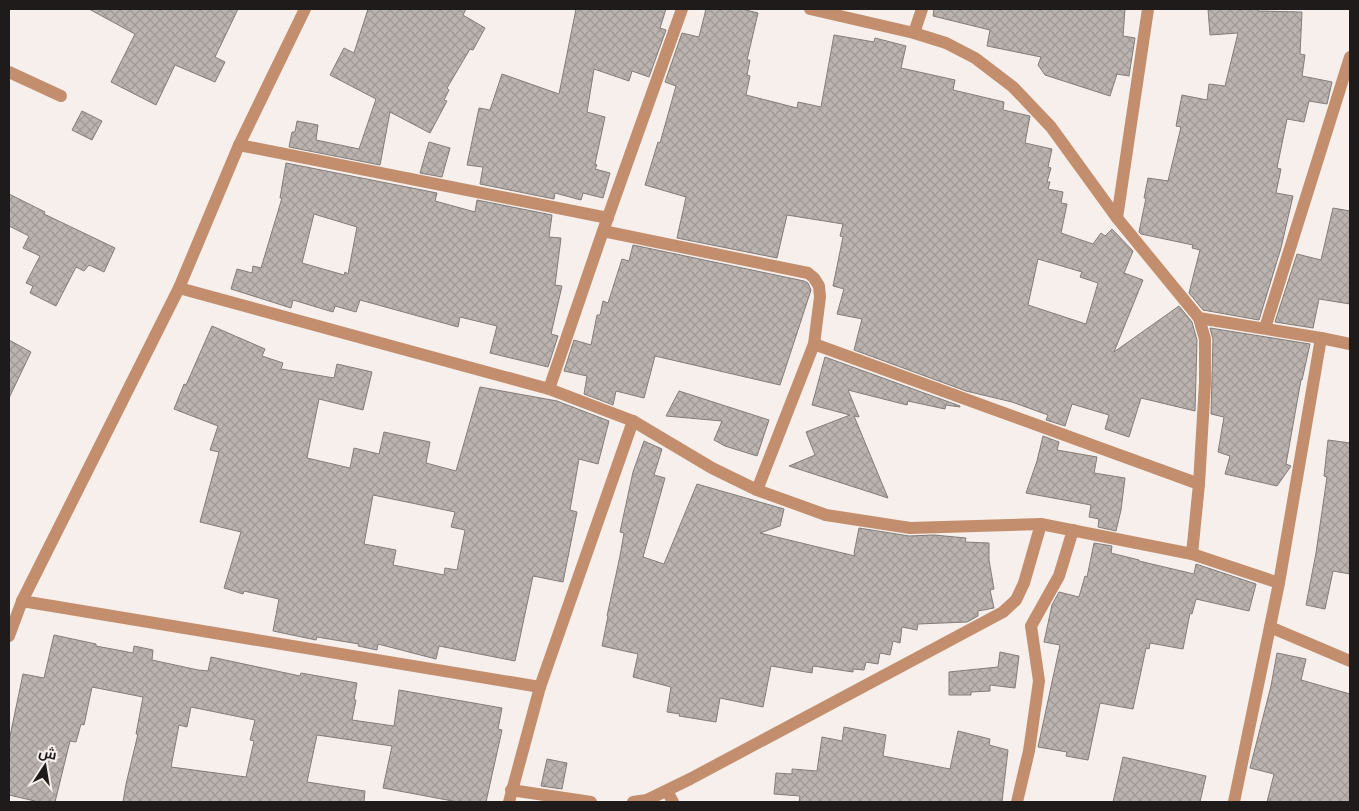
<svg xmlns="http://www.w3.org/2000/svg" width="1359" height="811" viewBox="0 0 1359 811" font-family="Cabin,Cairo,sans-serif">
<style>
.building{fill:url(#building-cross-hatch);stroke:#837c79;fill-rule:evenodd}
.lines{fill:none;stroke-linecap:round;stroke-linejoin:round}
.street{stroke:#c38e6d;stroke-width:12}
</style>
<defs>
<pattern id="building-cross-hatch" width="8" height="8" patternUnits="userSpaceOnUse" patternTransform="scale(1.25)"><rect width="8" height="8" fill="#bab3af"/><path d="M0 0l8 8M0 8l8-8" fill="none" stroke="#9f9996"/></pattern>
</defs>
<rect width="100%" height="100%" fill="#f6efeb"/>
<g class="building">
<polygon points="89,9 238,9 215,57 225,62 215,82 175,65 156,105 111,82 135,34"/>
<polygon points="368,9 466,9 463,15 485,28 473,50 470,49 447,88 449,90 444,100 447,101 430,133 390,112 380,165 289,147 292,132 295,132 297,121 318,125 316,140 359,149 376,99 330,75 344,48 354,53"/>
<polygon points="576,9 666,9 660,28 666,30 649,77 632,71 629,81 594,69 587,112 605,117 595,164 597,165 595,169 610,173 603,198 583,193 581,200 555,193 554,199 480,184 483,167 467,165 479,108 490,110 502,74 559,94"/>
<path d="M706,9H742L758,13L747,60H750L747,75L750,76L746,95L797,108L798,102L821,107L834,35L874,42L875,38L906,46L901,68L955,80L953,90L1004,102L1003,110L1030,116L1025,143L1052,149L1048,167L1051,168L1047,182H1050L1048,189L1063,192L1061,203L1067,204L1061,233L1093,244L1101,233L1105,236L1112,229L1133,251L1124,273L1143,280L1114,352L1179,306L1192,322L1197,340L1195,411L1141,398L1129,437L1105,429L1109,415L1072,404L1065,426L1046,420L1048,415L1012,402L966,391L854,350L862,319L837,314L844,289L833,286L843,237L840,236L843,224L787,215L777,258L677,238L686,197L645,185L658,142L660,143L676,86L665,82L682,33L699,37ZM1038,259L1082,272L1080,277L1098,283L1086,324L1028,305Z"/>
<polygon points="934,9 1125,9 1123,36 1135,38 1129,76 1117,74 1110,96 1045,75 1038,65 1041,57 987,46 990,30 933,16"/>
<polygon points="1208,9 1258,9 1258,11 1302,12 1300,54 1305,55 1302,76 1332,82 1327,104 1309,101 1304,122 1287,119 1277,168 1281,169 1276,193 1293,196 1281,248 1259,320 1203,310 1189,293 1200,250 1192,248 1193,245 1141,234 1139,232 1146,198 1144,198 1148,178 1168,181 1181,127 1176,126 1182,95 1207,100 1209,84 1225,86 1238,33 1210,35"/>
<polygon points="82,111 102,121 92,140 72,130"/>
<polygon points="429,142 450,148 442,177 420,173"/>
<path d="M286,163L437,193L435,201L475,212L477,200L552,215L549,237L561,238L555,285L562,286L551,334L558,336L548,367L490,353L497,326L460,317L458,327L360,300L356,312L335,306L333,312L293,300L291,308L231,289L237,269L252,273L253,266L261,268L282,198H280ZM314,214L357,227L348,274L345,272L344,275L302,263Z"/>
<polygon points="9,194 45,212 44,214 115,248 104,272 89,265 84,271 76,267 56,306 30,293 33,286 26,283 40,256 23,248 29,236 9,226"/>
<polygon points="1333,208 1350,211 1350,304 1319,299 1313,328 1275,322 1297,254 1321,260"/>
<polygon points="633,245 804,281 808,283 811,290 780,385 655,356 644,398 616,391 613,405 584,394 587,376 564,371 574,340 591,345 597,315 600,315 603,301 608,303 622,259 629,261"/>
<path d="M212,326L265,349L262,356L283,363L281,369L334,378L337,364L372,372L363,410L319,399L307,458L350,468L354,448L379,454L384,432L430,442L426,463L456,471L480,387L557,401L609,421L598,464L579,459L570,510L577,512L563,582L533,576L515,661L439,646L436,659L378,644L377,650L358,646L359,644L317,637L316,640L273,631L279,599L244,591L243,594L224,588L241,532L200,522L219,452L210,450L218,426L174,409L184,384L186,385ZM373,495L455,512L451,527L465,530L457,570L445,568L444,575L393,565L396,550L364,544Z"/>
<polygon points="1210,328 1310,344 1302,380 1301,380 1286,464 1291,466 1277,486 1225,474 1230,456 1218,452 1224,417 1211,414 1213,339"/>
<polygon points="9,340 31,352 9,398"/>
<polygon points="825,357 960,406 960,407 946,405 945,409 908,401 907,405 848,390 859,417 854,416 888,498 789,466 815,455 806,432 850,415 812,405"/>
<polygon points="679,391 769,420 757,456 725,446 714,440 722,421 666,416"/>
<polygon points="1043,436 1059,442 1057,450 1097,457 1094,473 1125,478 1121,510 1116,531 1098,527 1099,519 1089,517 1091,505 1026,493 1037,461"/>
<polygon points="1328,440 1350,443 1350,574 1333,571 1325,609 1306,605 1316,553 1327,477 1324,476"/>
<polygon points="644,441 662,449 654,475 665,478 643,557 664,564 697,484 784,509 780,526 760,533 855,556 854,553 859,528 909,536 934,535 966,538 965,542 989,543 989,560 994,589 990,590 994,608 978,611 978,616 967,622 918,624 917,630 902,627 900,643 893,641 890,655 880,653 878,664 866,662 864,670 853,669 853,672 813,666 812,673 771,666 763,707 720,698 716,722 679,716 680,714 667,712 671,687 633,677 638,654 602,646 608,616 607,616 620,556 624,533 620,532 633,472"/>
<polygon points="1094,543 1112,546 1111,553 1139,560 1139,561 1194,574 1196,564 1256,584 1249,611 1196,599 1192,614 1190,613 1183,649 1150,643 1149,649 1146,648 1133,709 1100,703 1088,760 1066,756 1067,752 1038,747 1060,645 1044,642 1052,605 1059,592 1079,597 1085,576 1087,577"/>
<path d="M54,635L96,644V646L133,653L134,646L153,650L152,660L198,670L208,671L211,657L300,676L301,673L357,683L354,700H356L352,720L394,726L399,690L502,708L498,729L502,730L486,802H458L383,788L392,746L317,735L307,782L365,791L364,802H123L126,784L138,734H136L143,697L92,687L84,725L81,724L76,742L70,741L55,802H39L9,795V741L23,674L44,678ZM191,707L255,720L250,740L254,741L246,777L171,767L179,725L187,727Z"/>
<polygon points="1000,652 1019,656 1015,688 990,685 990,691 971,692 971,695 949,695 949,672 998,667"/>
<polygon points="1277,653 1306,659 1301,680 1350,694 1350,802 1267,802 1274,774 1250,768 1271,686"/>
<polygon points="844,727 886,735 883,756 950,769 958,731 990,739 989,745 1008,750 1002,802 799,802 800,796 774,794 776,773 792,774 792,769 817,771 822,737 842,741"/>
<polygon points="1123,757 1206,776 1200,802 1113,802"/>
<polygon points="547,759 567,763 562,789 541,786"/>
</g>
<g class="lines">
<g class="street">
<polyline points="810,9 914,33 946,43 975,58 1013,87 1051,127 1117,218 1199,318 1321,338 1350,344"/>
<polyline points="914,33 922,9"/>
<polyline points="9,72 61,96"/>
<polyline points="239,145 608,218"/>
<polyline points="1117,218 1148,9"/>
<polyline points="603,231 808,273 814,278 819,286 820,297 814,344 757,490"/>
<polyline points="179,288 549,389 633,421 712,468 757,490 826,515 910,528 1041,524 1192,554 1279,583"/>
<polyline points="1265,328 1350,57"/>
<polyline points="814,344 1199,484"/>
<polyline points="549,389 603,231 682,9"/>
<polyline points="1192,554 1199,484 1205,382 1205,339 1199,318"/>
<polyline points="22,601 540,687"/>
<polyline points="1270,627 1350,661"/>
<polyline points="9,636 22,601 179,288 239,145 305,9"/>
<polyline points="511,790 591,802"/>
<polyline points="667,791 673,802"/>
<polyline points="509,802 540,687 633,421"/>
<polyline points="633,802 647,800 690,779 1003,612 1016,600 1024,583 1041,524"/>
<polyline points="1017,802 1029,751 1039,681 1031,626 1059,576 1073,530"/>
<polyline points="1234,802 1279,583 1321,338"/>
</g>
</g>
<rect width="1359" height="811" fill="none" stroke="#1e1b1a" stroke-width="20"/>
<g transform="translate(45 766) rotate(12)" stroke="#f6efeb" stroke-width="4" paint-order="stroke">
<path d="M0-4L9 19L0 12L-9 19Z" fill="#1e1b1a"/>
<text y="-8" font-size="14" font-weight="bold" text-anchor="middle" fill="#1e1b1a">ش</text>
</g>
</svg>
